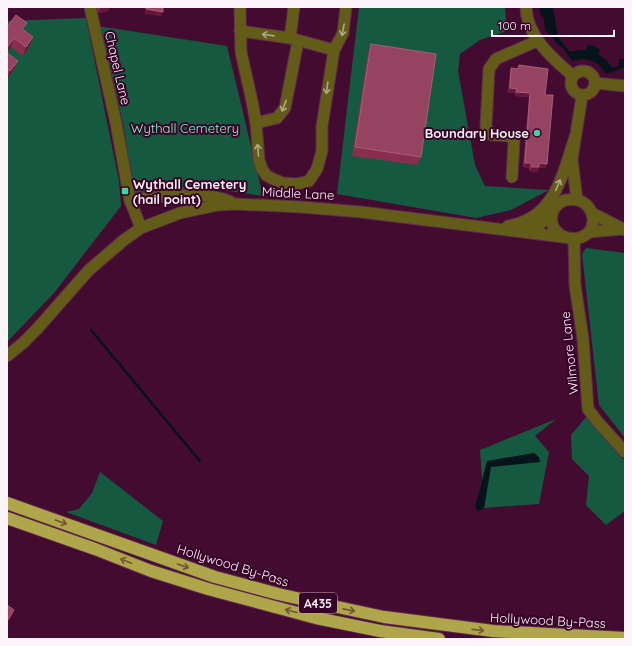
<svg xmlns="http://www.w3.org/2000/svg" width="632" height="646" viewBox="0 0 632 646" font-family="Quicksand,sans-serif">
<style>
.green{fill:#155940}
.water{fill:#04141a}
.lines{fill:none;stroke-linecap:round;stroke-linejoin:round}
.stream{stroke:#04141a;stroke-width:2.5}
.minor-casing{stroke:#5d2b4d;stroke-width:13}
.highway-casing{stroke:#5d2b4d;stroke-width:14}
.minor{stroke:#635c18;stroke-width:11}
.highway{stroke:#aea648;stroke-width:12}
.wall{fill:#892e4e}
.shaded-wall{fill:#68173b}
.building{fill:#954360;stroke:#a55f78}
.oneway{stroke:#aea888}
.oneway2{stroke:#735438}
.poi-dot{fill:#45d49f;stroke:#380127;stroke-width:1.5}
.labels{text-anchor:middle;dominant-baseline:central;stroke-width:4;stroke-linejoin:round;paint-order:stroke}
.shield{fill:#380127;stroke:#c0aab9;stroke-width:1}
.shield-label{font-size:12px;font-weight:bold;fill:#faf3f7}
.street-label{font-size:13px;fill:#faf3f7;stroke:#380127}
.park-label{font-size:13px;fill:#83fac8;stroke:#380127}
.poi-label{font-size:13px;font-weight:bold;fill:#faf3f7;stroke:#380127;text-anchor:end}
</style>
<rect width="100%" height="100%" fill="#440b31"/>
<g class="green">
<polygon points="359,7 505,7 507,31 480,40 460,54 458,71 475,165 485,186 549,190 511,210 476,218 337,194"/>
<polygon points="86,18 119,181 121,206 54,293 7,342 7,21"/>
<polygon points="98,26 227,46 263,196 222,190 133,194 124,128 102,33"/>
<polygon points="586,248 625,253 625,438 599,405 582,254"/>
<polygon points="586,417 625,461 625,511 606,525 586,505 589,476 572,459 571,435"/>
<polygon points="556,419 535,436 549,452 539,504 484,508 486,495 478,496 482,479 480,450"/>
<polygon points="100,472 163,521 156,545 66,512 79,509 92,493"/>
</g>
<g class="water">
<path d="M539,7H553L558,37L570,52L578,50H586L587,45L594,46L600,50L598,54L605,59L613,68L619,66V59H625V67L606,74C597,60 588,57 572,61L563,48L556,43L551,35L545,31L544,19L540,13Z"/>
<polygon points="534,453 539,457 540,462 491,467 484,508 478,512 475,507 487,461"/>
</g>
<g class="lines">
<polyline class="stream" points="91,330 200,461"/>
<defs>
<g id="minor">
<polyline points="90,7 116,123 130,200 141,228"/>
<polyline points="240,7 241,52 252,101 256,123 259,160 262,169 266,175 273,179 283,183 297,184 309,181 317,169 322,151 322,126 334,50 343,33 346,7"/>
<path d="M526,7C527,37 552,58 573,76"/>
<polyline points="240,31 290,38 334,50"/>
<polyline points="290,38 294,7"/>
<circle cx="583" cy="83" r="12"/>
<polyline points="595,83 625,86"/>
<polyline points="256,123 277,118 285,108 298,41"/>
<polyline points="512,177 514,141 510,136 492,135 488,132 486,126 489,69 496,59 537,41"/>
<path d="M130,200C161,197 202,189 231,202"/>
<path d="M565,200C569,200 574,199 578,200C591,204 598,221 589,232C586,235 583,237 579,238C552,243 540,211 565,200Z"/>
<polyline points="577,200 572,159 582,96"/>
<polyline points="592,213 625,230"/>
<path d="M508,226C555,218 562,176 575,137"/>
<polyline points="522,231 540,224 552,212"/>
<polyline points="590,232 622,229"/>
<polyline points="574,239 575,285 583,339 588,409 597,421 625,452"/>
<polyline points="7,356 23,343 37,329 89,270 124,240 141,228 180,213 218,205 236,204 301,207 361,212 563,237"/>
</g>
<g id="highway">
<polyline points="7,503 215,577 278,594 342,608 384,617 493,631 625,638"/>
<polyline points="7,518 95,549 151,571 208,589 316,618 380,631 439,639"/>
</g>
</defs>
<use href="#minor" class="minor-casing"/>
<use href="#highway" class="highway-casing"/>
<use href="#minor" class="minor"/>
<use href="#highway" class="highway"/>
</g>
<g class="wall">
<polygon points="97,7 109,7 108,11 98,13"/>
<polygon points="7,27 24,30 30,45 23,56 11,47 7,52"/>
<polygon points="371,44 421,157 417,165 352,156 368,53"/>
<polygon points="7,53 18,61 14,69 7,79"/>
<polygon points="519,65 545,95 547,164 545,168 539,168 537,172 530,171 529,168 523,167 529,97 515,96 515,93 508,93 510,73 511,68 517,69"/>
</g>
<g class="shaded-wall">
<polygon points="107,7 109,7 108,11 98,13 100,8"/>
<polygon points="146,9 163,12 161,16 144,14"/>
<polygon points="33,37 30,45 23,56 26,47"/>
<polygon points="14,38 11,47 7,52 7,48"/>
<polygon points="18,61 14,69 7,79 10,71"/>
<polygon points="510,88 517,89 515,93 508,93"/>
<polygon points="516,92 530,93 529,97 515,96"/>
<polygon points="525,163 531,163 529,168 523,167"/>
<polygon points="539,163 547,164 545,168 539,168 537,172 530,171 532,167"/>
<polygon points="14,610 12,615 7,623 8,620"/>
</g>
<g class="building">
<polygon points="146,7 163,7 163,12 146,9"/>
<polygon points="16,15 27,23 22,29 33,37 26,47 14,38 7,48 7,27"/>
<polygon points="371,44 436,54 421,157 355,147"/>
<polygon points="7,53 18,61 10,71 7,68"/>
<polygon points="519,65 548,69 545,95 553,95 547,164 539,163 539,167 532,167 531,163 525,163 530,93 516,92 517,89 510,88 511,68 518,69"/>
<polygon points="7,605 14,610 8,620 7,619"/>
</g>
<defs><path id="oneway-shaft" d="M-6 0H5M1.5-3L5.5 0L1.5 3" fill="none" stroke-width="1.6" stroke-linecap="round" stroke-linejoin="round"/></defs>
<g class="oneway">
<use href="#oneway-shaft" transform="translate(343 30) rotate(101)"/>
<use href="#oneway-shaft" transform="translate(268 35) rotate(-172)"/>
<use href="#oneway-shaft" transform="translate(327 88) rotate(98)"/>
<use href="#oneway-shaft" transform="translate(284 106) rotate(111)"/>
<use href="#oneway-shaft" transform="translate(258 150) rotate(-95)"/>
<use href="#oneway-shaft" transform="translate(558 185) rotate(-67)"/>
</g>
<g class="oneway2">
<use href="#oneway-shaft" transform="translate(61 522) rotate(20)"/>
<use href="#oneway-shaft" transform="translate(126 561) rotate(-159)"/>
<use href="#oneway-shaft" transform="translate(183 566) rotate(19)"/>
<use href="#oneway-shaft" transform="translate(349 610) rotate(11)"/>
<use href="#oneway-shaft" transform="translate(291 611) rotate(-165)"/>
<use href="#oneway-shaft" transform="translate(478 630) rotate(6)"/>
</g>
<g class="poi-dot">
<circle cx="537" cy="133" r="4"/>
<rect x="121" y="187" width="8" height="8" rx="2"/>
</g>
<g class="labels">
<rect class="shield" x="299" y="593" width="38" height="20" rx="3"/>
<g class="shield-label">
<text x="318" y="603">A435</text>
</g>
<g class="street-label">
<text transform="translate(118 68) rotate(77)">Chapel Lane</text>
<text transform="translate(298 193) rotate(3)">Middle Lane</text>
<text transform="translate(569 353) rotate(-96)">Wilmore Lane</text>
<text transform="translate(233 565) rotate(17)">Hollywood By-Pass</text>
<text transform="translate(548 620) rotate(3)">Hollywood By-Pass</text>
</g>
<g class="park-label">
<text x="185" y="128">Wythall Cemetery</text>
</g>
<g class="poi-label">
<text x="529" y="133">Boundary House</text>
<text x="133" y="184" text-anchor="start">Wythall Cemetery<tspan x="133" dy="15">(hail point)</tspan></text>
</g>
</g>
<rect width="632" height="646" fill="none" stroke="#faf3f7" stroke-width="16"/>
<path d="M492 30v6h122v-6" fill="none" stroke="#faf3f7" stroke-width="2"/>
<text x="498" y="30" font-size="12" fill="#faf3f7" stroke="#380127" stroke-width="3" paint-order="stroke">100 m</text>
</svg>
